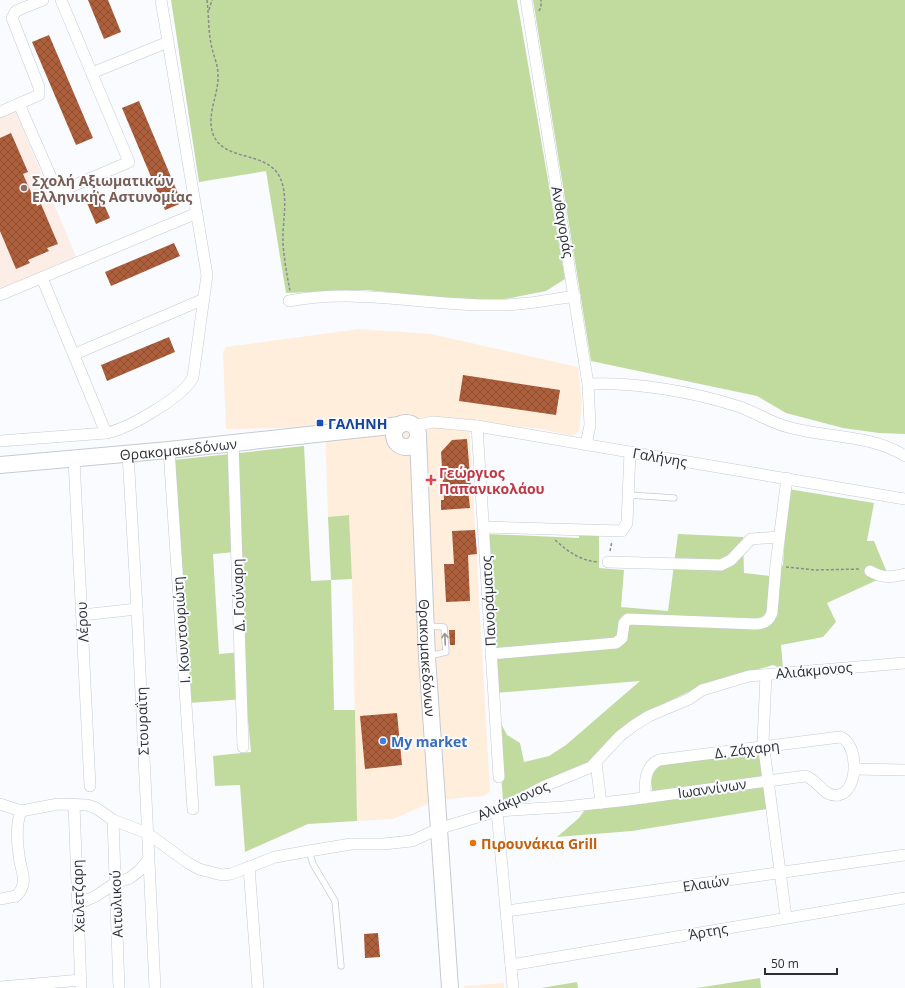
<svg xmlns="http://www.w3.org/2000/svg" width="905" height="988" viewBox="0 0 905 988" font-family="'Open Sans',sans-serif">
<style>
.commercial{fill:#ffeedc}
.education{fill:#fcede7}
.green{fill:#c1db9f;fill-rule:evenodd}
.building{fill:url(#building-cross-hatch)}
.lines{fill:none;stroke-linecap:round;stroke-linejoin:round}
.service-casing{stroke:#c5cad4;stroke-width:7}
.minor-casing{stroke:#c5cad4;stroke-width:12}
.secondary-casing{stroke:#c5cad4;stroke-width:18}
.path{stroke:#898b8f;stroke-width:1.5;stroke-dasharray:3 2;stroke-linecap:butt}
.service{stroke:#fff;stroke-width:5.5}
.minor{stroke:#fff;stroke-width:11}
.secondary{stroke:#fff;stroke-width:16}
.oneway{stroke:#969698}
.education-dot{fill:#8d6e63;stroke:#f9fbff;stroke-width:1.5}
.transit-dot{fill:#1a4fb4;stroke:#f9fbff;stroke-width:1.5}
.health-dot{fill:#e0444e;stroke:#f9fbff;stroke-width:1.5}
.shop-dot{fill:#3f7fe0;stroke:#f9fbff;stroke-width:1.5}
.food-dot{fill:#e8710a;stroke:#f9fbff;stroke-width:1.5}
.labels{text-anchor:middle;dominant-baseline:central;stroke-width:4;stroke-linejoin:round;paint-order:stroke}
.education-label{font-size:14px;font-weight:bold;fill:#785e54;stroke:#f9fbff;text-anchor:start}
.street-label{font-size:14px;fill:#2c2e32;stroke:#f9fbff}
.transit-label{font-size:14px;font-weight:bold;fill:#164399;stroke:#f9fbff;text-anchor:start}
.health-label{font-size:14px;font-weight:bold;fill:#be3a42;stroke:#f9fbff;text-anchor:start}
.shop-label{font-size:14px;font-weight:bold;fill:#366cbe;stroke:#f9fbff;text-anchor:start}
.food-label{font-size:14px;font-weight:bold;fill:#c56008;stroke:#f9fbff;text-anchor:start}
</style>
<defs>
<pattern id="building-cross-hatch" width="8" height="8" patternUnits="userSpaceOnUse"><rect width="8" height="8" fill="#ad5e3a"/><path d="M0 0l8 8M0 8l8-8" fill="none" stroke="#8d4e31"/></pattern>
</defs>
<rect width="100%" height="100%" fill="#f9fbff"/>
<g class="commercial">
<polygon points="360,329 431,334 578,367 582,403 579,431 573,436 540,429 469,421 490,792 483,796 437,800 393,819 357,821 352,579 349,515 328,517 325,427 226,429 223,352 226,347"/>
<polygon points="504,983 504,988 464,988 464,986"/>
</g>
<polygon class="education" points="15,110 77,259 0,292 0,117"/>
<g class="green">
<polygon points="171,0 517,0 565,279 546,291 505,299 468,300 366,290 286,293 266,171 199,182"/>
<polygon points="533,0 905,0 905,434 879,433 843,428 786,413 757,396 591,361"/>
<path d="M304,446L311,581L331,580L328,517L349,515L352,579L331,580L334,710H355L357,821L308,824L245,852L240,785L215,786L213,756L251,752L246,699L188,703L173,460ZM235,552L242,652L219,654L213,554Z"/>
<polygon points="788,489 874,503 867,541 874,541 888,575 827,603 836,622 823,637 781,645 783,669 773,665 703,685 642,714 588,763 503,801 497,716 507,735 520,743 524,762 549,756 566,745 640,681 495,693 489,534 579,538 579,528 599,529 599,568 624,570 621,607 668,611 678,534 743,537 744,573 770,576 783,565"/>
<polygon points="760,746 767,809 632,831 557,837 579,818 586,808 653,801 649,759"/>
<polygon points="760,978 761,988 697,988"/>
<polygon points="577,982 578,988 541,988"/>
</g>
<g class="building">
<polygon points="88,0 108,0 121,32 104,39"/>
<polygon points="49,35 93,138 76,145 32,42"/>
<polygon points="139,101 182,203 165,210 122,108"/>
<polygon points="11,133 28,172 23,174 37,206 41,204 58,244 47,248 49,251 28,260 30,263 16,269 0,231 0,138"/>
<polygon points="98,191 110,218 96,224 84,196"/>
<polygon points="174,243 180,256 111,286 105,272"/>
<polygon points="169,337 175,352 107,381 101,365"/>
<polygon points="463,375 560,390 556,415 459,401"/>
<polygon points="467,439 471,488 468,489 470,508 441,510 441,500 444,500 441,452 452,440"/>
<polygon points="475,530 477,554 468,555 470,601 446,602 444,564 454,564 452,531"/>
<polygon points="449,630 455,630 455,645 450,645"/>
<polygon points="397,713 402,765 365,769 360,716"/>
<polygon points="378,933 380,957 365,958 364,934"/>
</g>
<g class="lines">
<defs>
<g id="service">
<polyline points="629,495 674,498"/>
<polyline points="427,626 444,627 446,652 429,656"/>
<polyline points="309,851 313,864 335,901 341,966"/>
</g>
<g id="minor">
<polyline points="526,0 588,384 590,425 586,445"/>
<polyline points="92,73 168,42"/>
<polyline points="19,104 56,189 63,190 129,162 61,0"/>
<polyline points="0,112 39,95 39,87 12,18 16,11 43,0"/>
<polyline points="42,278 106,433"/>
<polyline points="0,295 197,213"/>
<path d="M289,301C359,288 421,305 490,305C519,306 547,300 575,296"/>
<polyline points="75,354 204,299"/>
<path d="M588,384C637,382 694,392 740,407C757,413 771,423 788,427C826,438 871,434 905,456"/>
<polyline points="414,426 433,422 477,426 905,499"/>
<polyline points="477,426 499,777"/>
<path d="M0,441L106,433C128,429 185,396 193,377L207,275L161,0"/>
<polyline points="233,442 243,747"/>
<polyline points="169,450 193,809"/>
<polyline points="128,454 137,609 155,988"/>
<polyline points="74,459 90,786"/>
<polyline points="484,527 622,531 627,523 630,452"/>
<polyline points="608,562 721,565 731,560 751,539 779,537"/>
<path d="M870,571C882,578 891,578 905,574"/>
<polyline points="82,615 137,609"/>
<path d="M491,654L616,643L622,638L624,623L628,619L755,624C764,624 769,621 772,613L776,564L787,478"/>
<polyline points="766,675 763,742 786,917"/>
<polyline points="596,763 601,803"/>
<polyline points="855,769 905,770"/>
<polyline points="0,804 21,811 58,804 87,805 96,808 113,820 147,833 188,863 199,869 222,875 231,874 275,857 309,851 351,844 383,844 412,841 438,829 497,811 545,786 591,767 620,736 633,726 649,716 689,699 702,690 749,676 905,663"/>
<polyline points="74,804 81,988"/>
<polyline points="113,820 119,988"/>
<polyline points="249,867 258,988"/>
<path d="M0,899L16,896C30,883 20,870 19,855C17,842 16,824 21,811"/>
<polyline points="78,904 96,896 115,883 130,878 140,870 148,860"/>
<polyline points="507,911 905,855"/>
<polyline points="511,965 905,898"/>
<polyline points="0,987 81,980"/>
<path d="M513,988L497,811L564,807L628,800L805,776C818,779 823,798 839,795C860,790 858,742 840,737L659,760C644,767 645,783 645,798"/>
</g>
<g id="secondary">
<circle cx="406" cy="435" r="12"/>
<path id="s1" d="M418,436L427,657L450,988"/>
<path id="s2" d="M0,465L169,450L400,425"/>
</g>
</defs>
<use href="#service" class="service-casing"/>
<use href="#minor" class="minor-casing"/>
<use href="#secondary" class="secondary-casing"/>
<g class="path">
<path d="M207,0C209,16 208,33 212,48C214,57 218,65 218,75C219,94 206,115 213,134C223,161 263,151 278,174C290,193 282,221 283,243C284,259 287,275 290,291"/>
<polyline points="209,10 212,0"/>
<polyline points="539,11 541,7 541,0"/>
<path d="M555,540C569,552 580,561 599,562"/>
<polyline points="610,551 612,541"/>
<polyline points="786,567 815,570 860,569"/>
</g>
<use href="#service" class="service"/>
<use href="#minor" class="minor"/>
<use href="#secondary" class="secondary"/>
</g>
<defs><path id="oneway-shaft" d="M-6 0H5M1.5-3L5.5 0L1.5 3" fill="none" stroke-width="1.6" stroke-linecap="round" stroke-linejoin="round"/></defs>
<use class="oneway" href="#oneway-shaft" transform="translate(445 639) rotate(-93)"/>
<circle class="education-dot" cx="24" cy="188" r="4"/>
<rect class="transit-dot" x="316" y="419" width="8" height="8" rx="2"/>
<path class="health-dot" d="M429 474h4v4h4v4h-4v4h-4v-4h-4v-4h4z"/>
<circle class="shop-dot" cx="383" cy="741" r="4"/>
<circle class="food-dot" cx="473" cy="843" r="4"/>
<g class="labels">
<g class="education-label">
<text x="32" y="180">Σχολή Αξιωματικών<tspan x="32" dy="16">Ελληνικής Αστυνομίας</tspan></text>
</g>
<g class="street-label">
<text transform="translate(563 222) rotate(80)">Ανθαγοράς</text>
<text stroke="none"><textPath href="#s2" startOffset="179">Θρακομακεδόνων</textPath></text>
<text transform="translate(660 457) rotate(10)">Γαλήνης</text>
<text transform="translate(238 595) rotate(-92)">Δ. Γούναρη</text>
<text transform="translate(488 601) rotate(-93)">Πανοράματος</text>
<text transform="translate(82 622) rotate(-93)">Λέρου</text>
<text transform="translate(181 630) rotate(-94)">Ι. Κουντουριώτη</text>
<text stroke="none"><textPath href="#s1" startOffset="222">Θρακομακεδόνων</textPath></text>
<text transform="translate(814 670) rotate(-5)">Αλιάκμονος</text>
<text transform="translate(142 721) rotate(-92)">Στουραΐτη</text>
<text transform="translate(747 749) rotate(-7)">Δ. Ζάχαρη</text>
<text transform="translate(712 788) rotate(-8)">Ιωαννίνων</text>
<text transform="translate(513 800) rotate(-24)">Αλιάκμονος</text>
<text transform="translate(706 883) rotate(-8)">Ελαιών</text>
<text transform="translate(78 896) rotate(-92)">Χειλετζαρη</text>
<text transform="translate(116 904) rotate(-92)">Αιτωλικού</text>
<text transform="translate(708 931) rotate(-10)">Άρτης</text>
</g>
<g class="transit-label">
<text x="328" y="423">ΓΑΛΗΝΗ</text>
</g>
<g class="health-label">
<text x="439" y="472">Γεώργιος<tspan x="439" dy="16">Παπανικολάου</tspan></text>
</g>
<g class="shop-label">
<text x="391" y="741">My market</text>
</g>
<g class="food-label">
<text x="481" y="843">Πιρουνάκια Grill</text>
</g>
</g>
<path d="M765 968v6h72v-6" fill="none" stroke="#2c2e32" stroke-width="2"/>
<text x="771" y="968" font-size="12" fill="#2c2e32" stroke="#f9fbff" stroke-width="3" paint-order="stroke">50 m</text>
</svg>
